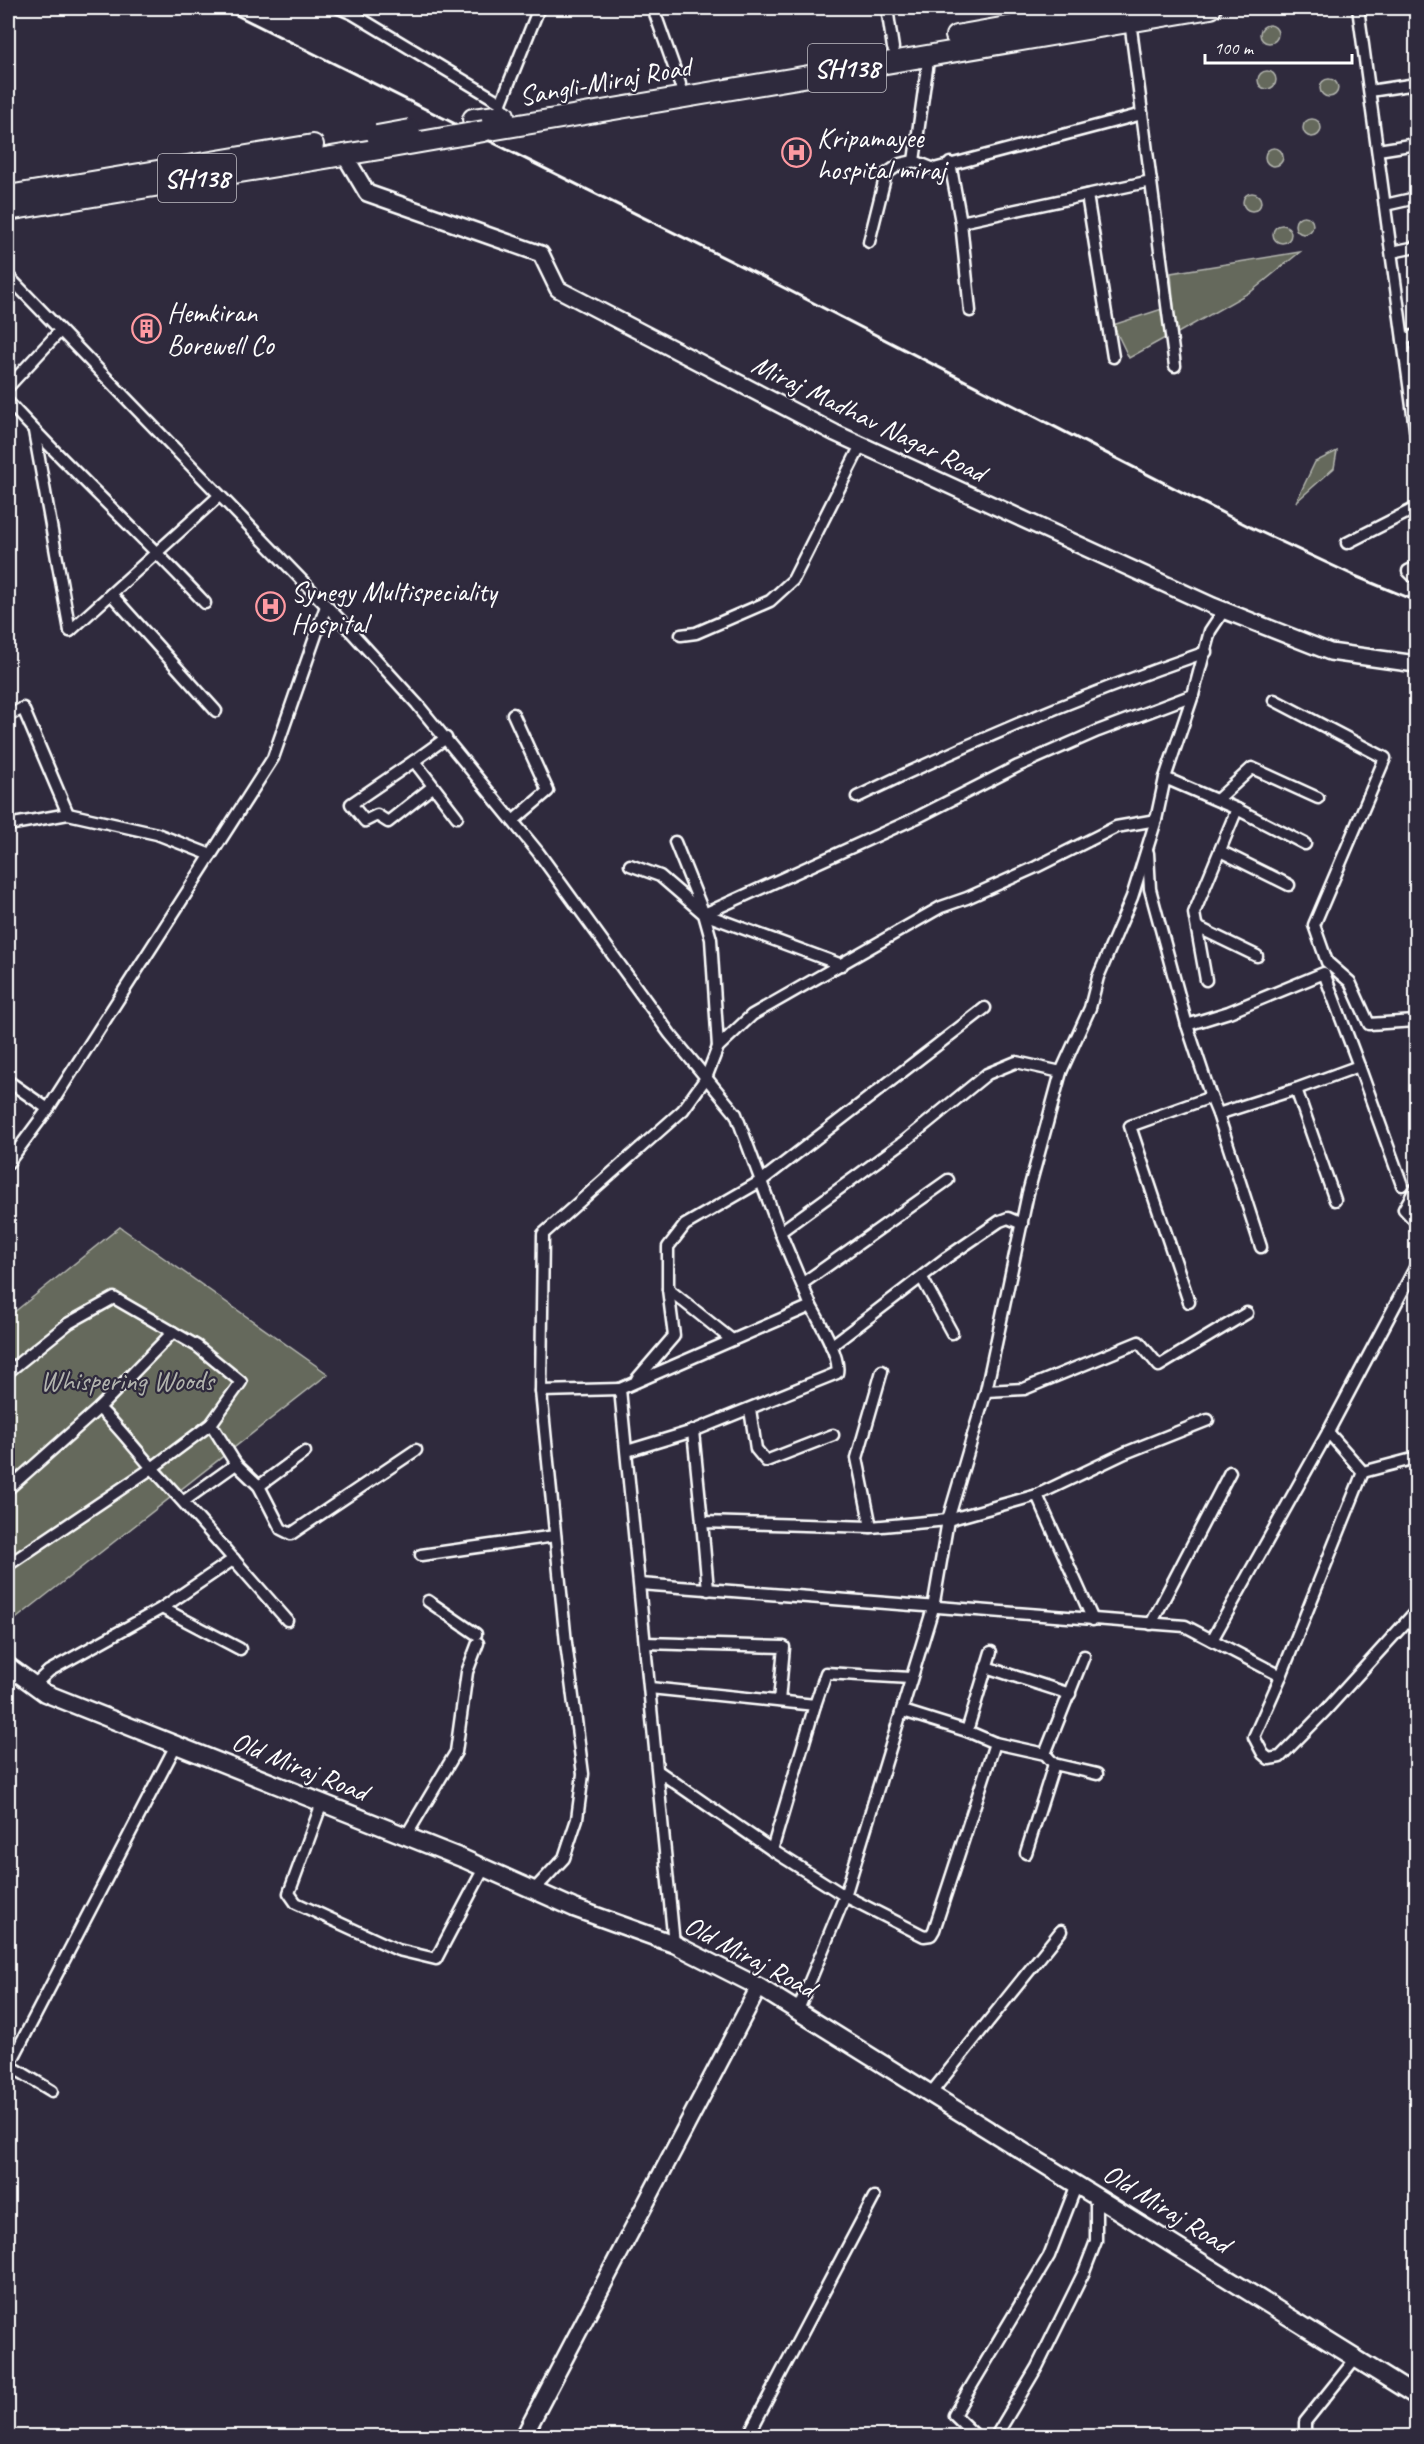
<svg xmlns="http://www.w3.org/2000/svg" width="1424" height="2444" viewBox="0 0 1424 2444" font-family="Caveat,sans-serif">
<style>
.green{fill:#65695c;stroke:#b2b4ae;stroke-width:1.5}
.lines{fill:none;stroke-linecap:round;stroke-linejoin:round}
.street-casing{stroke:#fff;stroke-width:15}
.secondary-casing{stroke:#fff;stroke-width:20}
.primary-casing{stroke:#fff;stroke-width:21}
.highway-casing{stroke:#fff;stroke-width:24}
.street{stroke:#2f2a3d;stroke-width:10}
.secondary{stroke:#2f2a3d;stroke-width:15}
.primary{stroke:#2f2a3d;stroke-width:16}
.highway{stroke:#2f2a3d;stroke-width:20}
.rail{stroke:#fff;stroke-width:3}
.highway-bridge-casing{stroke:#fff;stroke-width:24;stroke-linecap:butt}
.highway-bridge{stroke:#2f2a3d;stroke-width:20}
.labels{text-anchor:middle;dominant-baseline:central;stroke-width:4.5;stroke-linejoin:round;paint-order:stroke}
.shield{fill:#2f2a3d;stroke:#c1bfc5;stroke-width:1.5}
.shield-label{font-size:27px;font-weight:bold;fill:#fff}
.street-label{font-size:28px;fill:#fff;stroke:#2f2a3d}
.poi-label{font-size:28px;fill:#fff;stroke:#2f2a3d;text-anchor:start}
.park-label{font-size:28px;fill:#b2b4ae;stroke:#2f2a3d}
</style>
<rect width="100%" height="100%" fill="#2f2a3d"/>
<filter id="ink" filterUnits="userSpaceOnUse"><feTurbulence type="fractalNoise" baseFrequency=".0167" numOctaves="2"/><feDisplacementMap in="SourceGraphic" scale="12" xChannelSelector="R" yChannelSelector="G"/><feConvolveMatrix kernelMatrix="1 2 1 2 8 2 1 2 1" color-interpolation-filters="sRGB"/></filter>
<g filter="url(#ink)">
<g class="green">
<circle cx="1269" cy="34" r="9"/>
<circle cx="1267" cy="80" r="9"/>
<circle cx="1329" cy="88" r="9"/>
<circle cx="1312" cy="128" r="9"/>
<circle cx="1274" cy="157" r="9"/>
<circle cx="1252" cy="202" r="9"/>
<circle cx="1304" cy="225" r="9"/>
<circle cx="1282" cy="234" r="9"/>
<polygon points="1300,252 1252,291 1176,334 1171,273"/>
<polygon points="1162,309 1165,338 1129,358 1113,325"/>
<polygon points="1337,451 1334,468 1296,502 1315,462"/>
<polygon points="120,1227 328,1374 8,1625 8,1317"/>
</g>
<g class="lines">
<defs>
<g id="street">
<polyline points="339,8 353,14 501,103 503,118"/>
<polyline points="653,8 680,84"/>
<polyline points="887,8 893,48"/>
<polyline points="1358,8 1416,436"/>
<polyline points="1130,21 1175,366"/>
<polyline points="929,54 914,161 934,169 1142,114"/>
<polyline points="1370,91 1416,84"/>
<polyline points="501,103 539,8"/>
<polyline points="1378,150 1416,144"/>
<polyline points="950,163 961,222 1151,181"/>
<polyline points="1087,195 1113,357"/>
<polyline points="1385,205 1416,198"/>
<polyline points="961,222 970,311"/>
<polyline points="869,242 886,174 900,164 914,161"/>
<polyline points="1392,252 1416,247"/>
<polyline points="8,276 345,625 417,704 538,852 670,1034 736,1114 780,1232 811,1306 620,1389 674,1944"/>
<polyline points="1403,339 1416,335"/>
<polyline points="8,387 60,331"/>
<path d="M8,402C71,471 141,534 205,603"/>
<polyline points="34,431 70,631"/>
<polyline points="1347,543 1416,508"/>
<polyline points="1416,567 1408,571 1416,579"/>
<polyline points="111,594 216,711"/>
<polyline points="70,631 219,496"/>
<polyline points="681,635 696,633 770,601 793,580 861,445"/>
<polyline points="1274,700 1385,758 1314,925 1327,962 1350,982 1369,1024 1416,1021"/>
<polyline points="8,716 23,708 68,814"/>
<polyline points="446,738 414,761 457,817"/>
<polyline points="414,761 351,804 365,821 377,815 388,822 431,788"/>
<polyline points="1165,778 1237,809 1305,844"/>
<path d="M857,797C970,742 1087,693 1206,652"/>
<polyline points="1217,800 1252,768 1318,798"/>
<polyline points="513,821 548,791 513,714"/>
<polyline points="8,825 68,814 157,834 211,855"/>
<polyline points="675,842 704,914 842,965"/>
<polyline points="1220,851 1289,885"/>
<polyline points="1148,853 1150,889 1187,1025 1211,1097 1130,1126 1189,1302"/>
<polyline points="630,865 660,876 704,914 711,939 718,1047"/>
<polyline points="704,914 916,818 1018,766 1098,731 1193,695"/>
<polyline points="1197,927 1257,956"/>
<polyline points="1206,980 1194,913 1237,809"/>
<polyline points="1187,1025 1229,1012 1324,973 1359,1066"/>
<polyline points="8,1081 48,1109"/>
<polyline points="1296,1089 1359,1066 1402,1185"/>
<polyline points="1211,1097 1218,1114 1296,1089 1335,1200"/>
<polyline points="1218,1114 1261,1247"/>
<polyline points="8,1163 48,1109 273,758 326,606"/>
<polyline points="1416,1188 1404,1209 1416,1222"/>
<polyline points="780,1232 906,1140 987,1074 1016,1062 1061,1072"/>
<polyline points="922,1278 952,1333"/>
<polyline points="803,1283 948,1180"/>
<polyline points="732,1340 668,1289 668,1247 685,1225 761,1181 985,1008"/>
<polyline points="831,1346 946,1258 1000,1221 1008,1218 1022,1224"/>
<polyline points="8,1372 69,1323 114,1298 197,1346 241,1382 211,1424 152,1468 8,1565"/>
<polyline points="637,1379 674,1336 668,1289"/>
<polyline points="541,1391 620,1389"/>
<polyline points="986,1391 1024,1389 1139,1342 1159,1366 1247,1313"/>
<path d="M99,1408C119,1427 135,1449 154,1470C199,1519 243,1570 287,1620"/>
<polyline points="750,1409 756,1449 766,1461 833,1435"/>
<polyline points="211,1424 236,1464 259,1486 281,1529 291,1534 416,1450"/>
<polyline points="693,1431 702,1522"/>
<polyline points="1328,1432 1363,1472 1416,1458"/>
<path d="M627,1451L693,1431L837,1373C841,1357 819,1321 811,1306"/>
<polyline points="1363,1472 1281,1676 1254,1737 1263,1754 1269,1759 1280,1757 1326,1710 1416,1611"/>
<polyline points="259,1486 305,1452"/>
<polyline points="8,1489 99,1408 173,1332"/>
<polyline points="1037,1495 1093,1620"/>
<polyline points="184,1501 236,1464"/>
<polyline points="871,1527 857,1458 882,1371"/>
<polyline points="421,1555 555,1536"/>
<polyline points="640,1584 1185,1626 1281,1676"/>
<polyline points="708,1590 702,1522 871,1527 948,1520 1037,1495 1125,1453 1208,1420"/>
<polyline points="428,1601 476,1634"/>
<polyline points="162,1608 240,1649"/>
<polyline points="1151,1624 1230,1472"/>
<polyline points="1212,1640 1328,1432 1416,1266"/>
<polyline points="645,1643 784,1647 779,1701"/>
<polyline points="986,1667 1070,1694"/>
<polyline points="34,1685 49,1671 162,1608 234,1559"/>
<polyline points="650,1688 815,1705 826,1673 910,1678"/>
<polyline points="903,1711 967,1731 995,1743 1045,1754 1054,1764 1097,1774"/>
<polyline points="967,1731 991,1652"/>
<polyline points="1045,1754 1084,1656"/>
<polyline points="658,1771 772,1850 845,1896 924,1936 931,1935 934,1930 995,1743"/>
<polyline points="322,1803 289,1893 296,1903 398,1950 436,1959 484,1868"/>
<polyline points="406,1836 456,1752 467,1672 478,1643"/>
<polyline points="772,1850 815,1705"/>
<polyline points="1026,1853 1054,1764"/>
<polyline points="534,1890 564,1858 577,1819 583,1774 566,1643 541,1391 543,1234 683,1110 706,1078 718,1047 752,1015 941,907 967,898 1036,867 1116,827 1156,820"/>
<polyline points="798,2010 845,1896 933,1608 948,1520 986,1391 1028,1193 1061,1072 1090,1008 1098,977 1132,897 1156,820 1165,778 1193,695 1210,631 1224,610"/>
<polyline points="9,2065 52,2091"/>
<polyline points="8,2068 176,1745"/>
<polyline points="931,2093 1061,1931"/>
<polyline points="748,2436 874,2197"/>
<polyline points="976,2436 954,2415 1049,2256 1077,2184"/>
<polyline points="996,2436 1037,2367 1084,2272 1096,2241 1096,2196"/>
<polyline points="1305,2436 1305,2422 1357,2357"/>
</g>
<g id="secondary">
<polyline points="344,154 367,193 541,254 558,289 835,433 1213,606 1330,652 1416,664"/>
<polyline points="524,2436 759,1987"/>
</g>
<polyline id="primary" points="8,1666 45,1693 464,1859 574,1908 674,1944 759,1987 1416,2396"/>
<g id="highway">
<polyline points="956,36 1116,8"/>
<polyline points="473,119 504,115"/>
<polyline points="484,131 1211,8"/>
<polyline points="8,196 313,145"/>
<polyline points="8,210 386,148"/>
</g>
</defs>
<use href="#street" class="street-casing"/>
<use href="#secondary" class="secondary-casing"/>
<use href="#primary" class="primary-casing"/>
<use href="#highway" class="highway-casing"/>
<use href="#street" class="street"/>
<use href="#secondary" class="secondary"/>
<use href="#primary" class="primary"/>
<use href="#highway" class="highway"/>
<polyline class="rail" points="222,8 759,275 1252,528 1355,576 1416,601"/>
<defs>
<g id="highway-bridge">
<polyline points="377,136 410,130"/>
<polyline points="386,148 484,131"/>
</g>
</defs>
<use href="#highway-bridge" class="highway-bridge-casing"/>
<use href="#highway-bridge" class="highway-bridge"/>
</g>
</g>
<defs>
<symbol id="hospital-ring" viewBox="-11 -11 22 22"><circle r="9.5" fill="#2f2a3d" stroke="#ff9aa2" stroke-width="1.5"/><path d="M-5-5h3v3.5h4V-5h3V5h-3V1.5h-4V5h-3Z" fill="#ff9aa2"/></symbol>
<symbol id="building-ring" viewBox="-11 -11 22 22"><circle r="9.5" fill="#2f2a3d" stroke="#ff9aa2" stroke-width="1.5"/><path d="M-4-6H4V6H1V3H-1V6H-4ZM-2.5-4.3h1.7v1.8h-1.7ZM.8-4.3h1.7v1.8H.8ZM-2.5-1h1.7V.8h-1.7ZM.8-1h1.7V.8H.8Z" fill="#ff9aa2"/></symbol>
</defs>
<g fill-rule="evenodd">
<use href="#hospital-ring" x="780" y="136" width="33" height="33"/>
<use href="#building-ring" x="130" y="312" width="33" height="33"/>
<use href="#hospital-ring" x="254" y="590" width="33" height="33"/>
</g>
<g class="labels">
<g class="shield">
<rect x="808" y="44" width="78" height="48" rx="4.5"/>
<rect x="158" y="154" width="78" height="48" rx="4.5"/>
</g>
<g class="shield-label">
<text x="847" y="68">SH138</text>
<text x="197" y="178">SH138</text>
</g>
<g class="street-label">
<text transform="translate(605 81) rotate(-10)">Sangli-Miraj Road</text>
<text transform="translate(869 418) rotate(26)">Miraj Madhav Nagar Road</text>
<text transform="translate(300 1766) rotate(22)">Old Miraj Road</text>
<text transform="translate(750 1956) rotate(28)">Old Miraj Road</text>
<text transform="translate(1167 2208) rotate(32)">Old Miraj Road</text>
</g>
<g class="poi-label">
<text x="817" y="137">Kripamayee<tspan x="817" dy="32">hospital miraj</tspan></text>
<text x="167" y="312">Hemkiran<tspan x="167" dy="32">Borewell Co</tspan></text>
<text x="291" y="591">Synegy Multispeciality<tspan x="291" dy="32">Hospital</tspan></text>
</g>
<g class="park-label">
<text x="127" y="1380">Whispering Woods</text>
</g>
</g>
<rect width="1424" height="2444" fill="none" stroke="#2f2a3d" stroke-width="30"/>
<rect x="15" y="15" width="1394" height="2414" fill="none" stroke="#fff" stroke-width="2" filter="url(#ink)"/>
<path d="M1205 54v9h147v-9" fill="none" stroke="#ffffff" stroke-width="3"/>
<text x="1214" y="54" font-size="18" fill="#ffffff" stroke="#2f2a3d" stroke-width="4.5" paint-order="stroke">100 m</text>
</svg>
